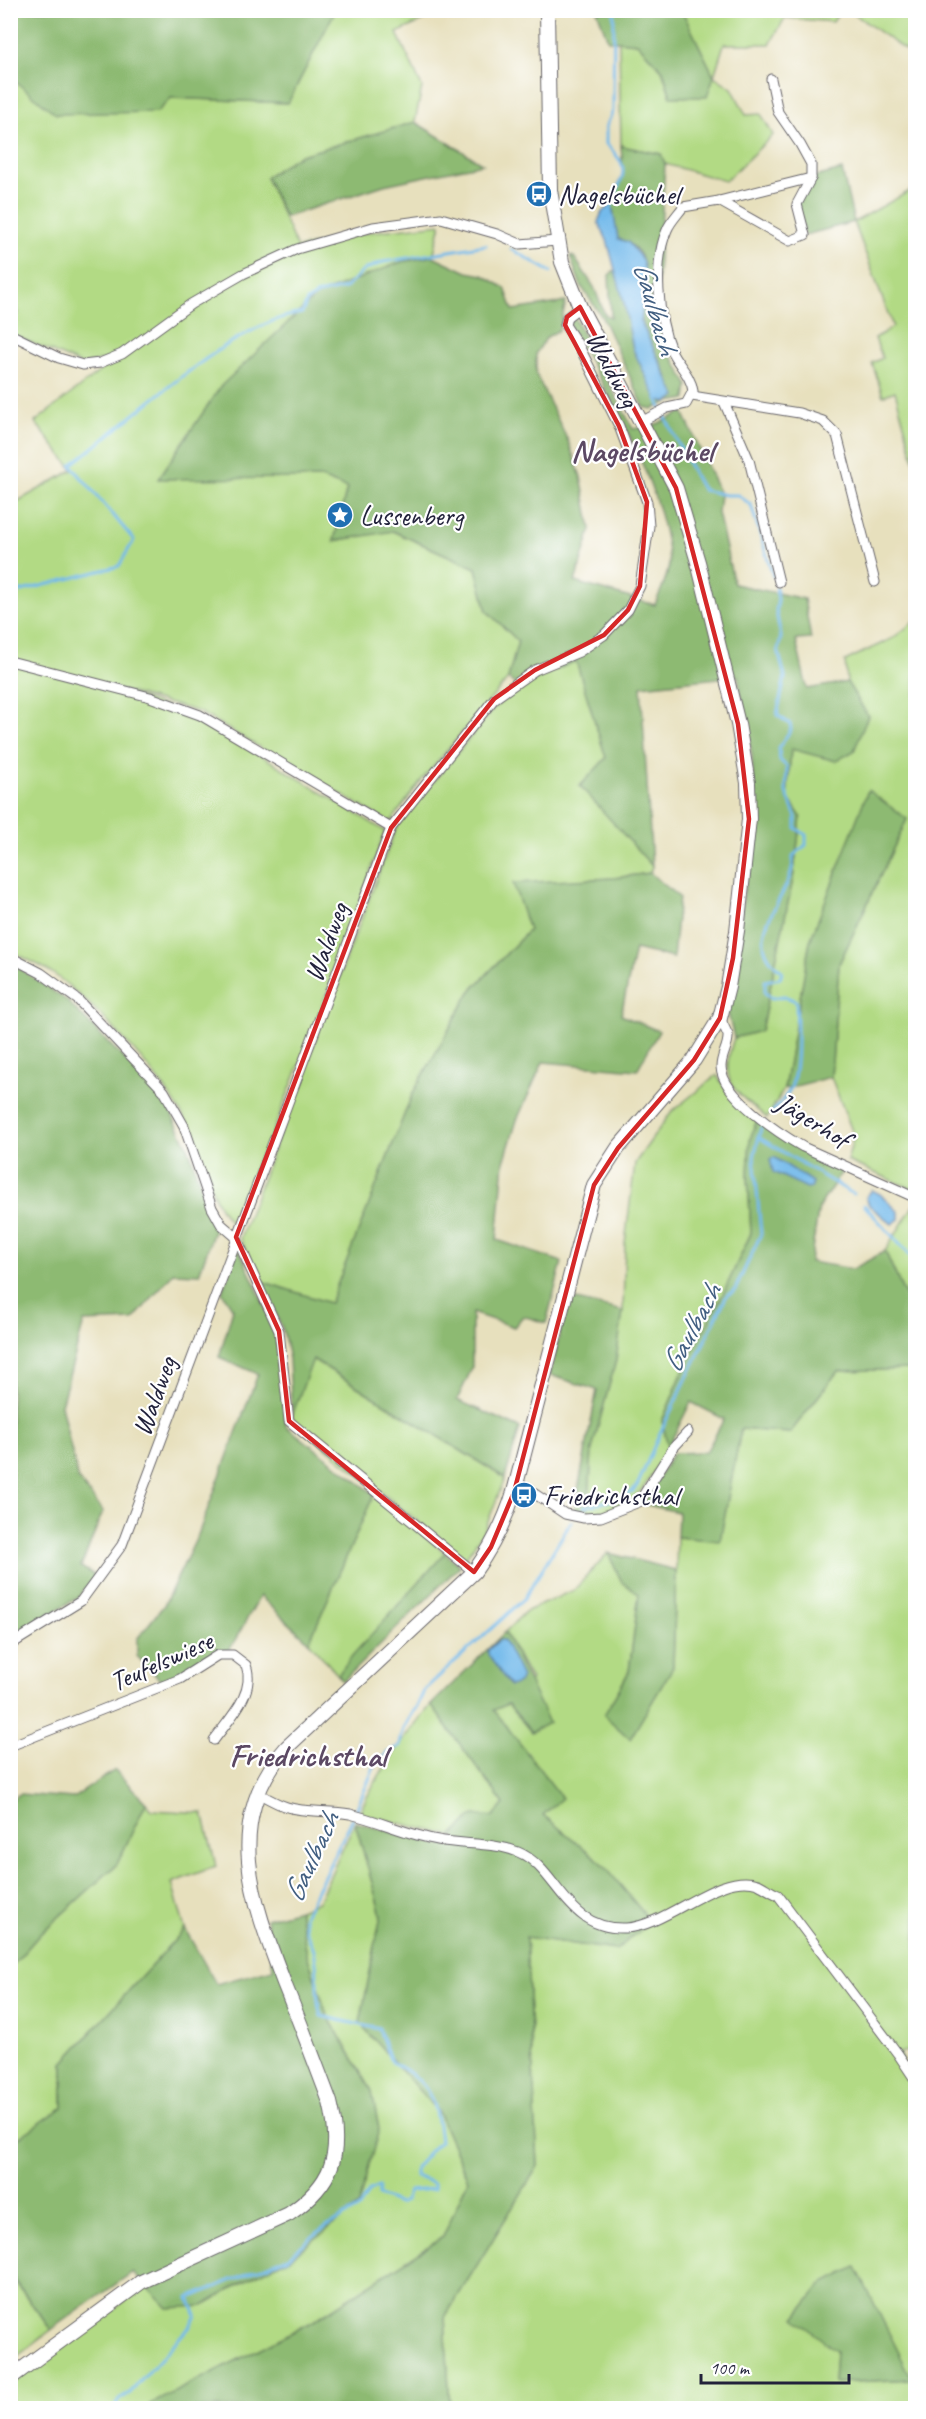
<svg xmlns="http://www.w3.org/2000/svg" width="926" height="2419" viewBox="0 0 926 2419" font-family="Caveat,sans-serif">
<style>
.green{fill:#b2da84;stroke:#6a7e60;stroke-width:1.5;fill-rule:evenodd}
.forest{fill:#8dba72;stroke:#586e56;stroke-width:1.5}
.water{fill:#73baeb;stroke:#4a6e93;stroke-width:1.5}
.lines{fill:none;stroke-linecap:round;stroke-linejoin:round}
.stream{stroke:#73baeb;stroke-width:3}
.street-casing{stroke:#676468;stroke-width:11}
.secondary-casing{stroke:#676468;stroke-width:16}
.street{stroke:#fff;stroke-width:9}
.secondary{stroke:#fff;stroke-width:14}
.marked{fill:none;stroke:#d62828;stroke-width:4.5;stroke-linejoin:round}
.labels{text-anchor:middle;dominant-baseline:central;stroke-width:4.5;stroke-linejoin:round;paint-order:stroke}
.poi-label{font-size:28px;fill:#22223b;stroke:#fff;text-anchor:start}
.street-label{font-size:28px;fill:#22223b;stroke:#fff}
.water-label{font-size:30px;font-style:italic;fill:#425f81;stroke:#fff}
.quarter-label{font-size:32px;font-weight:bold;fill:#5c4964;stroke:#fff}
</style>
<rect width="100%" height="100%" fill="#fff"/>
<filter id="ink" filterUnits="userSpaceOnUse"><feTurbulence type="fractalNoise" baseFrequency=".0167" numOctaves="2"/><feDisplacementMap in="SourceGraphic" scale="12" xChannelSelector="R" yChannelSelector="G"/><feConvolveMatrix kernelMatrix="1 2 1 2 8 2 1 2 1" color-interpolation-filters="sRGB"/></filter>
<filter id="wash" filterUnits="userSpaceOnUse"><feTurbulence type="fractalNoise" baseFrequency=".008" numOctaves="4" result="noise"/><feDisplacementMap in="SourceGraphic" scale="24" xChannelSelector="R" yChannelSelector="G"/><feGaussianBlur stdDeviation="1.35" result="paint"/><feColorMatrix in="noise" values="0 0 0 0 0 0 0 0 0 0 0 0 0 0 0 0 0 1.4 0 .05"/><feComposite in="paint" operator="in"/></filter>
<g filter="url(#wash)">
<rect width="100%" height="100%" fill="#e7e0bd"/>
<g class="green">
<polygon points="335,11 443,11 397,33 422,87 415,122 298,156 266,177 297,248 371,232 441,224 433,256 401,262 159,478 321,478 347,488 334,540 392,531 476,568 487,611 518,641 508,679 420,782 390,823 199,712 11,659 11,505 73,470 35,422 119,356 83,365 11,334 11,318 19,313 11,301 11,78 57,114 171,98 288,103"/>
<polygon points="682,11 840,11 833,22 785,18 770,44 724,44 714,76 732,88 746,115 761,114 773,135 725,181 665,164 661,154 621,146 619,41 637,43 662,70 671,97 714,76"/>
<polygon points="850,11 915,11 915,57"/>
<polygon points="915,188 915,464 895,391 883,396 872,363 882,358 875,338 893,327 854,222"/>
<path d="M915,621V1190L847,1161L854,1136L831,1077L839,964L907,819L810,941L784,1089L767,1118C733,1089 718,1084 734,1038L761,1031L793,879L801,817L787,797L791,748L836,761L868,716L847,682L845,661L893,638Z"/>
<polygon points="576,660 606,758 581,786 652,866 650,873 614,878 514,884 529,930 470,992 412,1095 330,1304 261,1281 240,1238 396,828 494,708 519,687"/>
<path d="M10,663L111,688L200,718L385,831L313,1031L235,1227C209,1203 207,1164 192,1133C169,1083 99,1008 55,975C42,965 25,959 11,951Z"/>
<path d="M717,1075L726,1090L757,1120L750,1139L748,1175L751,1233L723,1294L689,1357L662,1421L668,1447C643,1488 640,1508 588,1514L592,1449L616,1360L623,1311L625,1243L635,1163L671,1112Z"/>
<polygon points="915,1203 915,1318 885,1251"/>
<polygon points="312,1359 505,1478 485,1529 465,1559 295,1423 292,1416"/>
<path d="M915,1365L916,2049L899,2053L915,2088V2408H450L445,2317L538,2166L526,1937L616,1950L602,1863L543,1815L561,1798L493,1710L508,1704L531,1680L505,1632L525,1612L574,1590L608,1553L622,1582L639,1593L629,1671L605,1715L673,1667L677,1537L720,1540L741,1429L790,1433L838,1371L911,1369ZM836,2351L911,2379L834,2383Z"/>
<polygon points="374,1494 445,1553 338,1675 309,1642"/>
<path d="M431,1705L504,1804L493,1817L474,1816L452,1836L359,1813C378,1772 403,1740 431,1705Z"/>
<polygon points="146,1803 152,1810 203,1813 216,1866 172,1883 185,1929 63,2063 63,2107 11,2144 11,1967 40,1934 117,1864"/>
<polygon points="355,1822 381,1915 360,2023 438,2112 468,2180 443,2237 312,2322 151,2404 147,2408 11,2408 11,2385 146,2286 203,2306 246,2280 372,2091 327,2015 307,1955 299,1910 318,1902"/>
<polygon points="10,2275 51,2330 11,2361 10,2361"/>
</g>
<g class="forest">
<polygon points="10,11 11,10 335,11 288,103 171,98 157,112 56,114 11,78"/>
<polygon points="597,11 682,11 714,76 707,97 671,97 663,71 637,43 608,40"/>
<polygon points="415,122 483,164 384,185 285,217 266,177 298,156"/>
<path d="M621,146L661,154L665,164L656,305L669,351L688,385L686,399L668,402L653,409L644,407L602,317L581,286L570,256L574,257L594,287L605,315L611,317L609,275L615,270L657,400L669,381C663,361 649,345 643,325C633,299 665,253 618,239L612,205L623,172Z"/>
<polygon points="842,170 854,222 805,235 797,204 811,178"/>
<path d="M433,256L467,272L483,275L505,288L513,310L566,302L559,330L547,337L536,353V374L568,441L581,477L591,529L575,582L655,605C659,593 670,574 669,561C663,486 609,393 571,329L569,321L574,317L633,429L655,425L683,412L720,494L718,513L734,584L804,599L811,639L796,640L807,689L847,682L868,716L854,751L836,761L791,749L787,796L801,817L793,879L761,1031L734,1038L728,1013L755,810L752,755L738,676L641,686L652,866L580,786L606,758L576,661L519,687L508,679L518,641L487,611L476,568L393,531L334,541L347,488L321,478L158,479L221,386L317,295L401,262Z"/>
<polygon points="868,790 907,819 839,964 831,1077 784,1089 810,941"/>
<polygon points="650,873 679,897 673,958 635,949 621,1015 659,1031 637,1070 543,1062 517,1120 504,1162 497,1240 562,1262 546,1323 523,1316 514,1327 472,1313 472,1368 457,1400 520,1428 505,1478 313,1359 292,1416 289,1359 283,1330 261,1281 330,1303 412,1095 470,992 529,930 513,883 614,878"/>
<polygon points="11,963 66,1000 164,1099 188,1147 215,1228 199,1274 173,1273 133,1320 84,1322 61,1405 78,1479 103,1511 81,1567 96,1576 77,1598 11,1637"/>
<polygon points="757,1120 800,1150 843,1170 819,1207 810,1262 853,1269 885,1251 915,1318 915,1365 911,1369 838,1371 790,1433 741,1429 720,1541 677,1537 678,1512 643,1504 673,1453 706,1452 724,1419 691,1402 668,1447 662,1421 689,1357 723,1294 751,1233 748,1175 750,1139"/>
<path d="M238,1247L276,1331L286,1426L374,1494L309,1642L260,1596L230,1649C205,1657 186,1672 162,1682L137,1656V1639L164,1605L198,1535L258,1374L219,1357L233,1309L222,1292Z"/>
<polygon points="568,1298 623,1311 616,1360 592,1449 588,1514 574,1511 597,1390 550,1375"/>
<polygon points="445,1553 460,1566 343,1681 338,1675 351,1657"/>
<polygon points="608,1553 676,1570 673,1667 630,1739 604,1715 629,1672 639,1594 622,1582"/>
<polygon points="505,1632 549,1723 531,1732 508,1704 494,1710 562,1798 543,1815 602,1863 651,1922 616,1950 526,1937 538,2166 445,2317 450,2408 147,2408 151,2404 312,2322 443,2237 468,2180 438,2112 360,2023 381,1915 355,1822 436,1844 476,1849 452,1836 474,1815 493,1817 504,1804 431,1705"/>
<polygon points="115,1770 146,1803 117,1864 40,1934 11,1967 11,1799 20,1794 73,1798"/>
<polygon points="299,1910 307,1955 327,2015 372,2091 379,2129 358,2206 290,2258 246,2280 203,2306 168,2308 133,2272 51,2330 11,2275 10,2144 63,2107 63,2063 185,1929 216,1984 273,1969 266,1919"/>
<polygon points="856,2267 912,2379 834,2383 836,2351 795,2318 821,2285"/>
</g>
<g class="water">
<polygon points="612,205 618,239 628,242 642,259 646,276 641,322 676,396 668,402 657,400 633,349 624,303 607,240 598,222 602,212"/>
<polygon points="774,1157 812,1182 812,1187 807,1188 773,1172 770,1159"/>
<polygon points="872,1190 880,1194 899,1212 899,1219 892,1224 869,1205 866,1197"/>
<polygon points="499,1640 504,1640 522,1677 519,1683 510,1686 488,1655 488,1650"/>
</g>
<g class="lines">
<g class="stream">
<path d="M611,208C620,174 635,172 606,144V127L613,111L614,10"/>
<polyline points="511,249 551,272"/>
<path d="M657,398C658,403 697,483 703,490L726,495H738L751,505L773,576"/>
<path d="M10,594L119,566L134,540L71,465C131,421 230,323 302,313L307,301L318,294L345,288L364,270L383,262L486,245"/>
<path d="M771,1114C778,1106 787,1097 791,1087C799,1066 797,1025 796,1001L784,996L772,998L765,993V981L780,978L782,971C734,936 796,897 793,856L806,845V835L796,828V817L786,792L787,767L780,760L779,748L791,729L790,724L777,715L785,677L778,650L781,637L776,611L778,599L776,588"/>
<polyline points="758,1137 853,1194"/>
<polyline points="864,1205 916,1262"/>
<polyline points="584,1507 620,1498 632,1492 638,1484 660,1433 727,1295 734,1292 761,1234 754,1157 761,1128"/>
<path d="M114,2408L119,2400L129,2394L189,2327L196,2316L189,2298L288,2257L321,2230L359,2208L369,2191L379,2187V2196L399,2204L405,2201L409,2191L434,2189V2183L415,2176V2167C425,2159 429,2148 440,2142C436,2101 430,2080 391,2062L379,2029L321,2016C314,1992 319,1977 315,1956C313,1939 303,1936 304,1916L351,1822L375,1765L387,1753L400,1746C401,1723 418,1711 424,1690L524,1599L571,1522"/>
</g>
</g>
</g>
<g filter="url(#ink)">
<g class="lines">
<defs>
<g id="street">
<polyline points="719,201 811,178"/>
<polyline points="10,334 59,358 83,365 100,363 122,354 191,304 243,274 297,249 373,227 441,218 497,234 520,244 557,241"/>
<polyline points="692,396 799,413 823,421 837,435 875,582"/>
<polyline points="724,402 749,460 779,582"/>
<path d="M641,422L667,408L686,404L693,391C691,375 677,364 671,350C658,319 653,261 667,230C670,222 678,214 683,207L719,201L790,241L805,235L797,204L811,178V164L800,144L778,112L771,79"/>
<polyline points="10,661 150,697 200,715 391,828"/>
<polyline points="10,957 41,973 78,1000 164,1091 184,1126 212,1208 221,1224 236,1237 279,1331 289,1421 474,1572"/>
<path d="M720,1018L728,1035C729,1046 721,1055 721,1067C722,1096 780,1134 803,1147L916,1198"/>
<polyline points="517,1482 565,1514 584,1518 601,1517 639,1502 673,1448 688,1432"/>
<polyline points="10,1645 81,1601 122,1545 391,828 494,699 535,670 579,652 604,635 628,610 640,586 649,526 647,502 619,426 579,346 565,325 567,317 580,307"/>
<path d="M10,1746L180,1679L218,1655H233L246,1665C256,1693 230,1718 214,1740"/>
<path d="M258,1793C267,1798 277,1804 287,1807C307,1813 329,1810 350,1814C380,1821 408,1835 438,1840C464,1845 493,1842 518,1852C558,1868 565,1931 626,1928C668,1926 718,1871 758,1884C764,1887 771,1892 778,1895L898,2054L916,2081"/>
</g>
<path id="secondary" d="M10,2378L141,2282L289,2214C333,2184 343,2154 330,2102C315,2062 300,2022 284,1983C253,1902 221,1821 287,1747L474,1572C492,1547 505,1522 514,1492L594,1185L618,1148L694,1060L720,1018L728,987L737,931L749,819L748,783L738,724L698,562L676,488L580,307L562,262L550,190L547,10"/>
</defs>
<use href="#street" class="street-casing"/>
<use href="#secondary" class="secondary-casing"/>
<use href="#street" class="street"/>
<use href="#secondary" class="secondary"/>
</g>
</g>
<path class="marked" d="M580,307L676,488L738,724L749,819L733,958L720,1018L694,1060L618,1148L594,1185L514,1492L491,1547L474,1572L289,1421L279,1331L236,1237L391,828L494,699L535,670L604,635L628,610L640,586L647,502L619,426L565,325L567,317Z"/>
<defs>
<symbol id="bus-disc" viewBox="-11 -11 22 22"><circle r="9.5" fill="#1f6fb2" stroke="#fff"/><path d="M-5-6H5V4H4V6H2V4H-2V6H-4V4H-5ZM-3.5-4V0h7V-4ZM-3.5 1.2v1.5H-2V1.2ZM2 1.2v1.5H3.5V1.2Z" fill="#fff"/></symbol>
<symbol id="sight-disc" viewBox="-11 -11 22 22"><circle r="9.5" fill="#1f6fb2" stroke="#fff"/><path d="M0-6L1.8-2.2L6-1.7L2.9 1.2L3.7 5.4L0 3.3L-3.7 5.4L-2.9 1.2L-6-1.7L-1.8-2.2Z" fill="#fff"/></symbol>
</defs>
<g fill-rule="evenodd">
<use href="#bus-disc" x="524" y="179" width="30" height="30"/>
<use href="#sight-disc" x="325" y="500" width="30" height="30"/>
<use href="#bus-disc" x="509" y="1480" width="30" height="30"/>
</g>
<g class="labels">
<g class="poi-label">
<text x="558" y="194">Nagelsbüchel</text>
<text x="360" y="515">Lussenberg</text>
<text x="544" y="1495">Friedrichsthal</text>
</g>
<g class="street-label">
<text transform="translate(613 369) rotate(62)">Waldweg</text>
<text transform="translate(326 942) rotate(-70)">Waldweg</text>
<text transform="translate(813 1120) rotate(31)">Jägerhof</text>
<text transform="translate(154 1396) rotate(-70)">Waldweg</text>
<text transform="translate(161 1661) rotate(-24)">Teufelswiese</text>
</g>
<g class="water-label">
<text transform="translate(656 308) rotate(74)">Gaulbach</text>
<text transform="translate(691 1328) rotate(-62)">Gaulbach</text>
<text transform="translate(311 1857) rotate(-65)">Gaulbach</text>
</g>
<g class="quarter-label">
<text x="642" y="450">Nagelsbüchel</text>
<text x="308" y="1755">Friedrichsthal</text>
</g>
</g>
<rect width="926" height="2419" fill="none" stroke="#fff" stroke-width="36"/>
<path d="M701 2374v9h148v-9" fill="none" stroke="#22223b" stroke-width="3"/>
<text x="710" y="2374" font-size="18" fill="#22223b" stroke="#ffffff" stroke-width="4.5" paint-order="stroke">100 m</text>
</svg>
